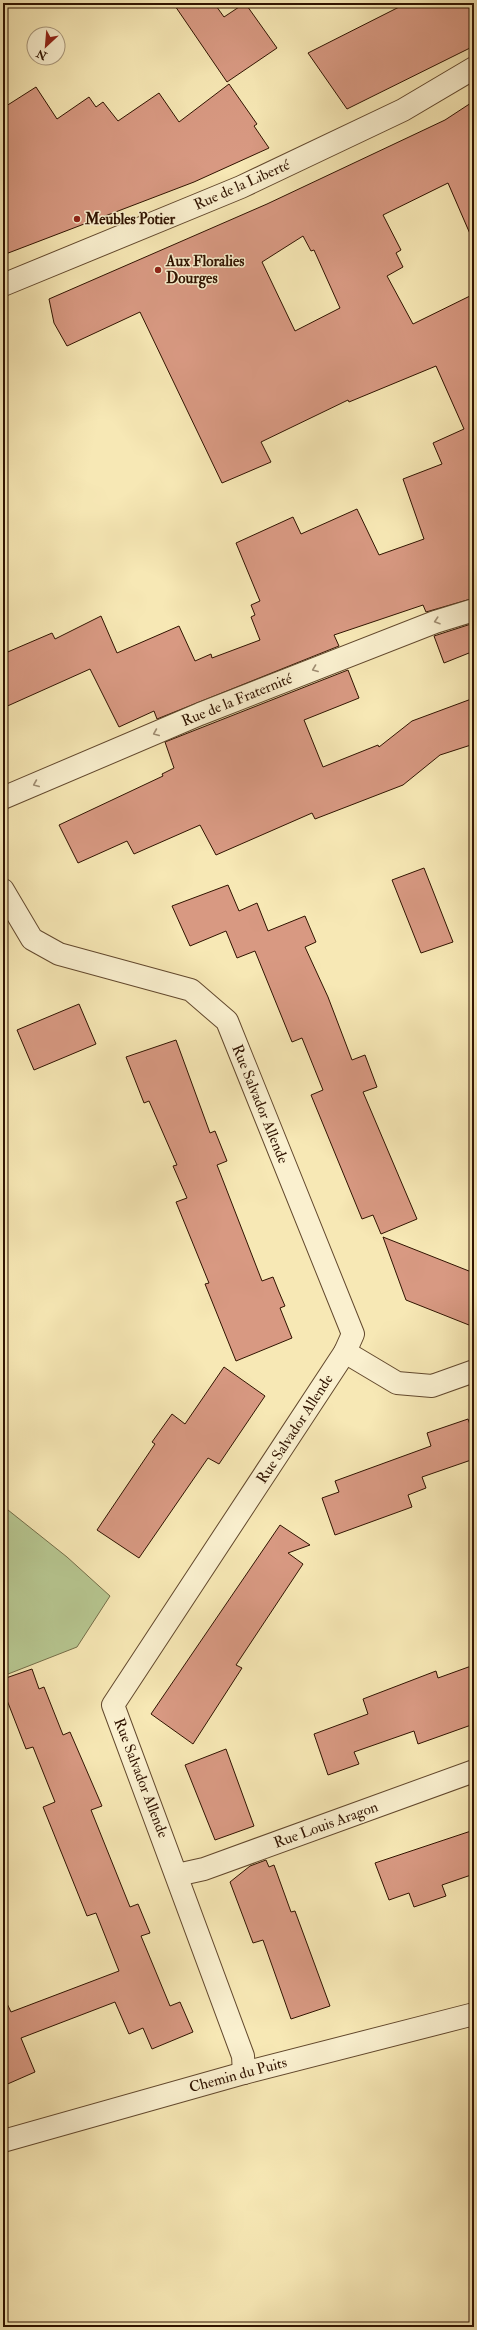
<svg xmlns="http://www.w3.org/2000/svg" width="477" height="2330" viewBox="0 0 477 2330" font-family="'IM FELL Double Pica',serif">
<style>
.green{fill:#b7c791;stroke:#746d48}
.building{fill:#d89982;stroke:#301300;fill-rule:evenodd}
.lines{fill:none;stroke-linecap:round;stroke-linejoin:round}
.minor-casing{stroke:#62482d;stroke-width:24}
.tertiary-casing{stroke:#62482d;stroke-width:24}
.minor{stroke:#faf0cf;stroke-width:22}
.tertiary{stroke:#faf0cf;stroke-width:22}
.oneway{stroke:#9f8d72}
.poi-dot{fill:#8f2418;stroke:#faf0cf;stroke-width:1.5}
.labels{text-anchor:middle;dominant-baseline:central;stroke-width:3;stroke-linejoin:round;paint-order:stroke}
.street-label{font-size:15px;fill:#301300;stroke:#faf0cf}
.poi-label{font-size:15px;font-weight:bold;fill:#301300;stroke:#faf0cf;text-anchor:start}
</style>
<rect width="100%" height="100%" fill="#f7e8b5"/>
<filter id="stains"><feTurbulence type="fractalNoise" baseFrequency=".005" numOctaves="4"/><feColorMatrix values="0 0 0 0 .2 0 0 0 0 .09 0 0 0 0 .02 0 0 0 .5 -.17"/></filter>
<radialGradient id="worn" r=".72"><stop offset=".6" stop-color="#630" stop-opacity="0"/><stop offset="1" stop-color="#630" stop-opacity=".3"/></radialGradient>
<polygon class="green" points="3,1506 67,1557 110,1596 77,1647 3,1676"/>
<g class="building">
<polygon points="173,3 214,3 224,17 245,3 277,48 227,82"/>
<polygon points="407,3 474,3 474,46 347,109 308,53"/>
<polygon points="229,84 257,124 254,126 269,148 194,182 3,255 3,108 36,87 57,119 89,97 96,107 103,102 118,121 159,93 179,122"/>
<path d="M474,101V243L448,183L383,215L401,250L396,253L403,267L387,276L413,324L474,294V598L426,612L423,605L334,635L339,646L157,719L154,711L119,727L90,669L3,708V654L52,633L55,639L101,616L117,653L179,626L195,661L211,654L212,658L260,640L251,617L255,615L251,605L260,601L236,543L293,517L301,534L357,509L379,555L424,539L403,479L442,464L433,443L464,429L436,366L349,402L348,400L261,442L271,462L222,483L140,312L67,346L54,323L49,299L267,204L445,120ZM303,236L311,251L314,250L340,308L295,331L262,262Z"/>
<polygon points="474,623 474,651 444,663 434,636"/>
<polygon points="348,670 359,698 304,720 323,767 378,745 379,747 412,721 474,698 474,744 440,755 403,785 315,819 312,813 216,855 200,825 134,854 127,841 78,863 59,825 163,776 162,774 174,768 165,742"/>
<polygon points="424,868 453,942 421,953 392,880"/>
<polygon points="228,885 239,911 257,903 268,931 305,916 316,942 305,947 328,997 352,1060 365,1055 377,1087 363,1092 417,1219 381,1234 373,1215 362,1219 311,1095 323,1090 302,1038 292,1042 255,951 237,958 226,931 190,946 172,906"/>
<polygon points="79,1004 96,1044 34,1070 17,1030"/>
<polygon points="176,1040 210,1133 215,1131 227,1161 217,1165 262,1281 273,1277 279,1292 285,1306 280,1308 292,1338 236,1361 205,1284 209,1283 176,1202 187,1198 173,1166 177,1165 149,1101 144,1103 126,1057"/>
<polygon points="383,1237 474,1273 474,1327 406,1300"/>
<polygon points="224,1367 265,1396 219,1464 208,1458 139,1558 97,1530 155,1444 152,1442 172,1414 185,1424"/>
<polygon points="468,1419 474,1436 474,1459 422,1477 426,1488 408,1495 412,1507 335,1535 322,1498 339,1492 335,1481 431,1446 427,1433"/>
<polygon points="280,1525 310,1545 288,1553 303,1564 236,1665 242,1668 193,1744 151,1714"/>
<polygon points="474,1665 474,1724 418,1744 414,1731 354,1752 359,1764 328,1775 314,1734 368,1714 363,1699 436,1671 438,1678"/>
<polygon points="32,1669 39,1689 44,1687 63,1735 70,1732 102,1806 91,1810 130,1907 138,1904 150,1933 141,1936 170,2006 180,2002 193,2032 152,2049 143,2028 129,2034 115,2002 21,2038 35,2072 3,2086 3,1995 11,2012 119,1971 96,1913 87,1916 43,1807 55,1802 33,1747 26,1749 3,1690 3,1679"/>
<polygon points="226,1749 254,1826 215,1840 185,1765"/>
<polygon points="474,1830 474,1874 442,1885 446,1896 414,1907 409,1893 389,1900 375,1863"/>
<polygon points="266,1860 269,1867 274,1865 291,1912 295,1911 330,2006 291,2019 263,1940 253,1943 230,1882 250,1866"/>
</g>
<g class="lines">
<defs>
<g id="minor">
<polyline points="3,798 200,714 435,622 474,610"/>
<polyline points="3,890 32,939 59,954 191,990 227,1021 353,1334 345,1352 113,1705 243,2056 244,2073"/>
<polyline points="345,1352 397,1383 432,1386 474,1371"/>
<polyline points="177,1875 204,1869 474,1771"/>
<polyline points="3,2141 244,2073 474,2014"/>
</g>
<polyline id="tertiary" points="3,285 241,187 403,110 474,68"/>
</defs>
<use href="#minor" class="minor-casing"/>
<use href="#tertiary" class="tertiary-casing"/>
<use href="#minor" class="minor"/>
<use href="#tertiary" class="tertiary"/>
</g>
<defs><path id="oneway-chevron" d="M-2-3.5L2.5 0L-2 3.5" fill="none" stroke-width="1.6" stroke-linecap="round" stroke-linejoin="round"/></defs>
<g class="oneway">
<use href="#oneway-chevron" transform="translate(437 621) rotate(162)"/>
<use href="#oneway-chevron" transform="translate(315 669) rotate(159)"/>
<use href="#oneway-chevron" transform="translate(156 733) rotate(157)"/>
<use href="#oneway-chevron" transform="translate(36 784) rotate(157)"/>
</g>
<g class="poi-dot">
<circle cx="77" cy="219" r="4"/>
<circle cx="158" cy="270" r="4"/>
</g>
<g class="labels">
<g class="street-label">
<text transform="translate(242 185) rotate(-24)">Rue de la Liberté</text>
<text transform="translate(237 700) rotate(-22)">Rue de la Fraternité</text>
<text transform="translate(260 1104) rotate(68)">Rue Salvador Allende</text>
<text transform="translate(295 1429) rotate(-57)">Rue Salvador Allende</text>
<text transform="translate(141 1778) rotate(69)">Rue Salvador Allende</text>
<text transform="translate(326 1825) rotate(-20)">Rue Louis Aragon</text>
<text transform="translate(238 2075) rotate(-15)">Chemin du Puits</text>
</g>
<g class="poi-label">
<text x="85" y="219">Meubles Potier</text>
<text x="166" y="261">Aux Floralies<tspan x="166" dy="17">Dourges</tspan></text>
</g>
</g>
<rect width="477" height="2330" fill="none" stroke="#f7e8b5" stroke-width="16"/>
<rect x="4" y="4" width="469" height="2322" fill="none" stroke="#301300" stroke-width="2"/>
<rect x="8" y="8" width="461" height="2314" fill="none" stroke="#301300"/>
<g transform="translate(46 46) rotate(206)"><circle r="19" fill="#faf0cf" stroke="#a9987c"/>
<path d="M0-3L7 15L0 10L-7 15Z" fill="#8f2418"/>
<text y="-6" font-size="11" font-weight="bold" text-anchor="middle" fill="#301300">N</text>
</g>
<rect width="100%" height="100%" filter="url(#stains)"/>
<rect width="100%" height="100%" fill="url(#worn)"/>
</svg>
